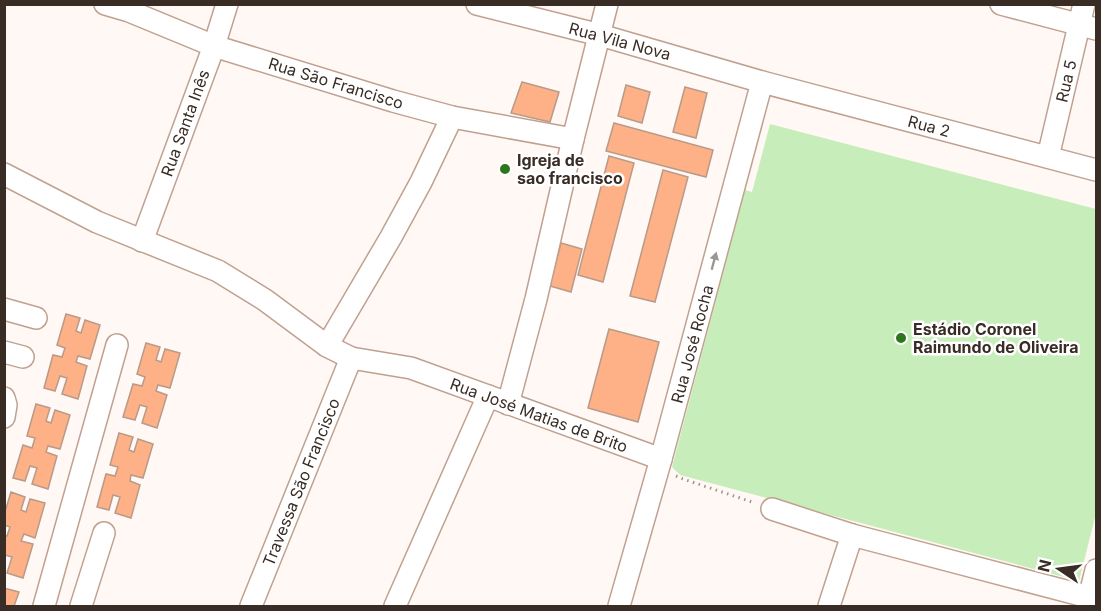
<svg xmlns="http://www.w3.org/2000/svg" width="1101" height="611" viewBox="0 0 1101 611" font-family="Inter,sans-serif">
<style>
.green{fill:#c7eeba}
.building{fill:#feb187;stroke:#b99a89;stroke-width:1.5}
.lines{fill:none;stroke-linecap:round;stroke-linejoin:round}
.minor-casing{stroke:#c0a190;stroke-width:24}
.path{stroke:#9d948e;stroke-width:3;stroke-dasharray:1.5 4.5;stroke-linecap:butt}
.minor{stroke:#fff;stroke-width:21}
.oneway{fill:#9c9692}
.poi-dot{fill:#2c771d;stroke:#fff;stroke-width:2}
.labels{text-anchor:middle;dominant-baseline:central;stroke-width:5;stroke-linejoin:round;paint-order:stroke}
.street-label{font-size:16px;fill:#382c25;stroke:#fff}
.poi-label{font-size:16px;font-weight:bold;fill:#382c25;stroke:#fff;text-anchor:start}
</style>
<rect width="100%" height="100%" fill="#fff8f4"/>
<polygon class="green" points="770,124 1096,209 1096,513 1079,581 680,475 672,467 745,190 752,192"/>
<g class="building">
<polygon points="522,82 559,92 550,122 511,113"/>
<polygon points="626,85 650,92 642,123 618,116"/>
<polygon points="685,87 707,93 696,138 673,132"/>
<polygon points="614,123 713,150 706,177 606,151"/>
<polygon points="609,156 634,163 603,282 578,275"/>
<polygon points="663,170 688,177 655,302 630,296"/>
<polygon points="561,243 582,249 571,292 550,286"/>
<polygon points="66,314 80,318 76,331 81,333 85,320 100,325 90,359 78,356 76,362 87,366 78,399 62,394 67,378 60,376 55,391 44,388 53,355 62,357 65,348 57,345"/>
<polygon points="609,329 659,342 638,422 588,408"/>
<polygon points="146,343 160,347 156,360 161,362 165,349 180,353 170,388 158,385 156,391 167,395 157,428 142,423 147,407 140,405 135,420 123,417 133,384 142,386 145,377 137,374"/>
<polygon points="36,404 50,408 46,421 51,423 55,410 70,415 60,449 48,446 46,452 57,456 48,489 32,484 37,468 30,466 25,481 13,478 23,445 32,448 35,438 27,436"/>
<polygon points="119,433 133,437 129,450 134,452 138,439 153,444 143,478 131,475 130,481 140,485 131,518 115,513 120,497 113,495 109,510 97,507 106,474 115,476 118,467 110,465"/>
<polygon points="11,492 25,497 21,510 26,512 30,499 45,503 35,538 24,534 21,541 33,544 23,578 7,573 12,557 5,555 4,557 4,535 7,536 10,527 4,525 4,515"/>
<polygon points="4,588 19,592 14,606 4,606"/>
</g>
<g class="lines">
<defs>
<g id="minor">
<polyline points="105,4 129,11 214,46 393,101 452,117 573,139"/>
<polyline points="477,4 600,35 762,82 1096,170"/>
<polyline points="1001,4 1096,29"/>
<polyline points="1048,157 1084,4"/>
<polyline points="4,174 97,222 218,271 265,300 327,346 351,358 411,368 661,459"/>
<polyline points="142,241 214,46 227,4"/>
<polyline points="4,309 36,318"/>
<polyline points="327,346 391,237 421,182 452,117"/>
<polyline points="4,352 23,357"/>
<polyline points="4,398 6,405 4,417"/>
<polyline points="508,404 536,299 573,139 607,4"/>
<polyline points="772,509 852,535 1096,599"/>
<polyline points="44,606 117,345"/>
<polyline points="81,606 104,533"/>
<polyline points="251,606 351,358"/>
<polyline points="395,606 488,396"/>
<polyline points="619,606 661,459 762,82"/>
<polyline points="829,606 852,535"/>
<polyline points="1087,606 1096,570"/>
</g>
</defs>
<use href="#minor" class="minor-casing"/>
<polyline class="path" points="676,476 683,479 755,503"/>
<use href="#minor" class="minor"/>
</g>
<defs><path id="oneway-solid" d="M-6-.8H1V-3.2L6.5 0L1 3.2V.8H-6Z" transform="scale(1.5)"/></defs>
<use class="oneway" href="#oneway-solid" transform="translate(714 261) rotate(-75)"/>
<g class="poi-dot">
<circle cx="505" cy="169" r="6"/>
<circle cx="901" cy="338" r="6"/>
</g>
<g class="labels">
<g class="street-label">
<text transform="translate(620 41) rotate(15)">Rua Vila Nova</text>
<text transform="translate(1066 81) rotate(-77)">Rua 5</text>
<text transform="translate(336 83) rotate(17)">Rua São Francisco</text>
<text transform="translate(185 123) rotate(-70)">Rua Santa Inês</text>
<text transform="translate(929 126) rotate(15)">Rua 2</text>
<text transform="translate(692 344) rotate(-75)">Rua José Rocha</text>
<text transform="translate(539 415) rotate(20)">Rua José Matias de Brito</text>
<text transform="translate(301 482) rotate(-68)">Travessa São Francisco</text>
</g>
<g class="poi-label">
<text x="517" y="160">Igreja de<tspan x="517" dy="18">sao francisco</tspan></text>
<text x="913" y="329">Estádio Coronel<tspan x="913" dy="18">Raimundo de Oliveira</tspan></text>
</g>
</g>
<rect width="1101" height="611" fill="none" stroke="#382c25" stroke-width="12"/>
<g transform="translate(1059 569) rotate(283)" stroke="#ffffff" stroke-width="4.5" paint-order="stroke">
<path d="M0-4.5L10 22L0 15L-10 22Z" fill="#382c25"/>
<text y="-9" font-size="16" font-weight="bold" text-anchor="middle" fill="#382c25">N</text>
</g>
</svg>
